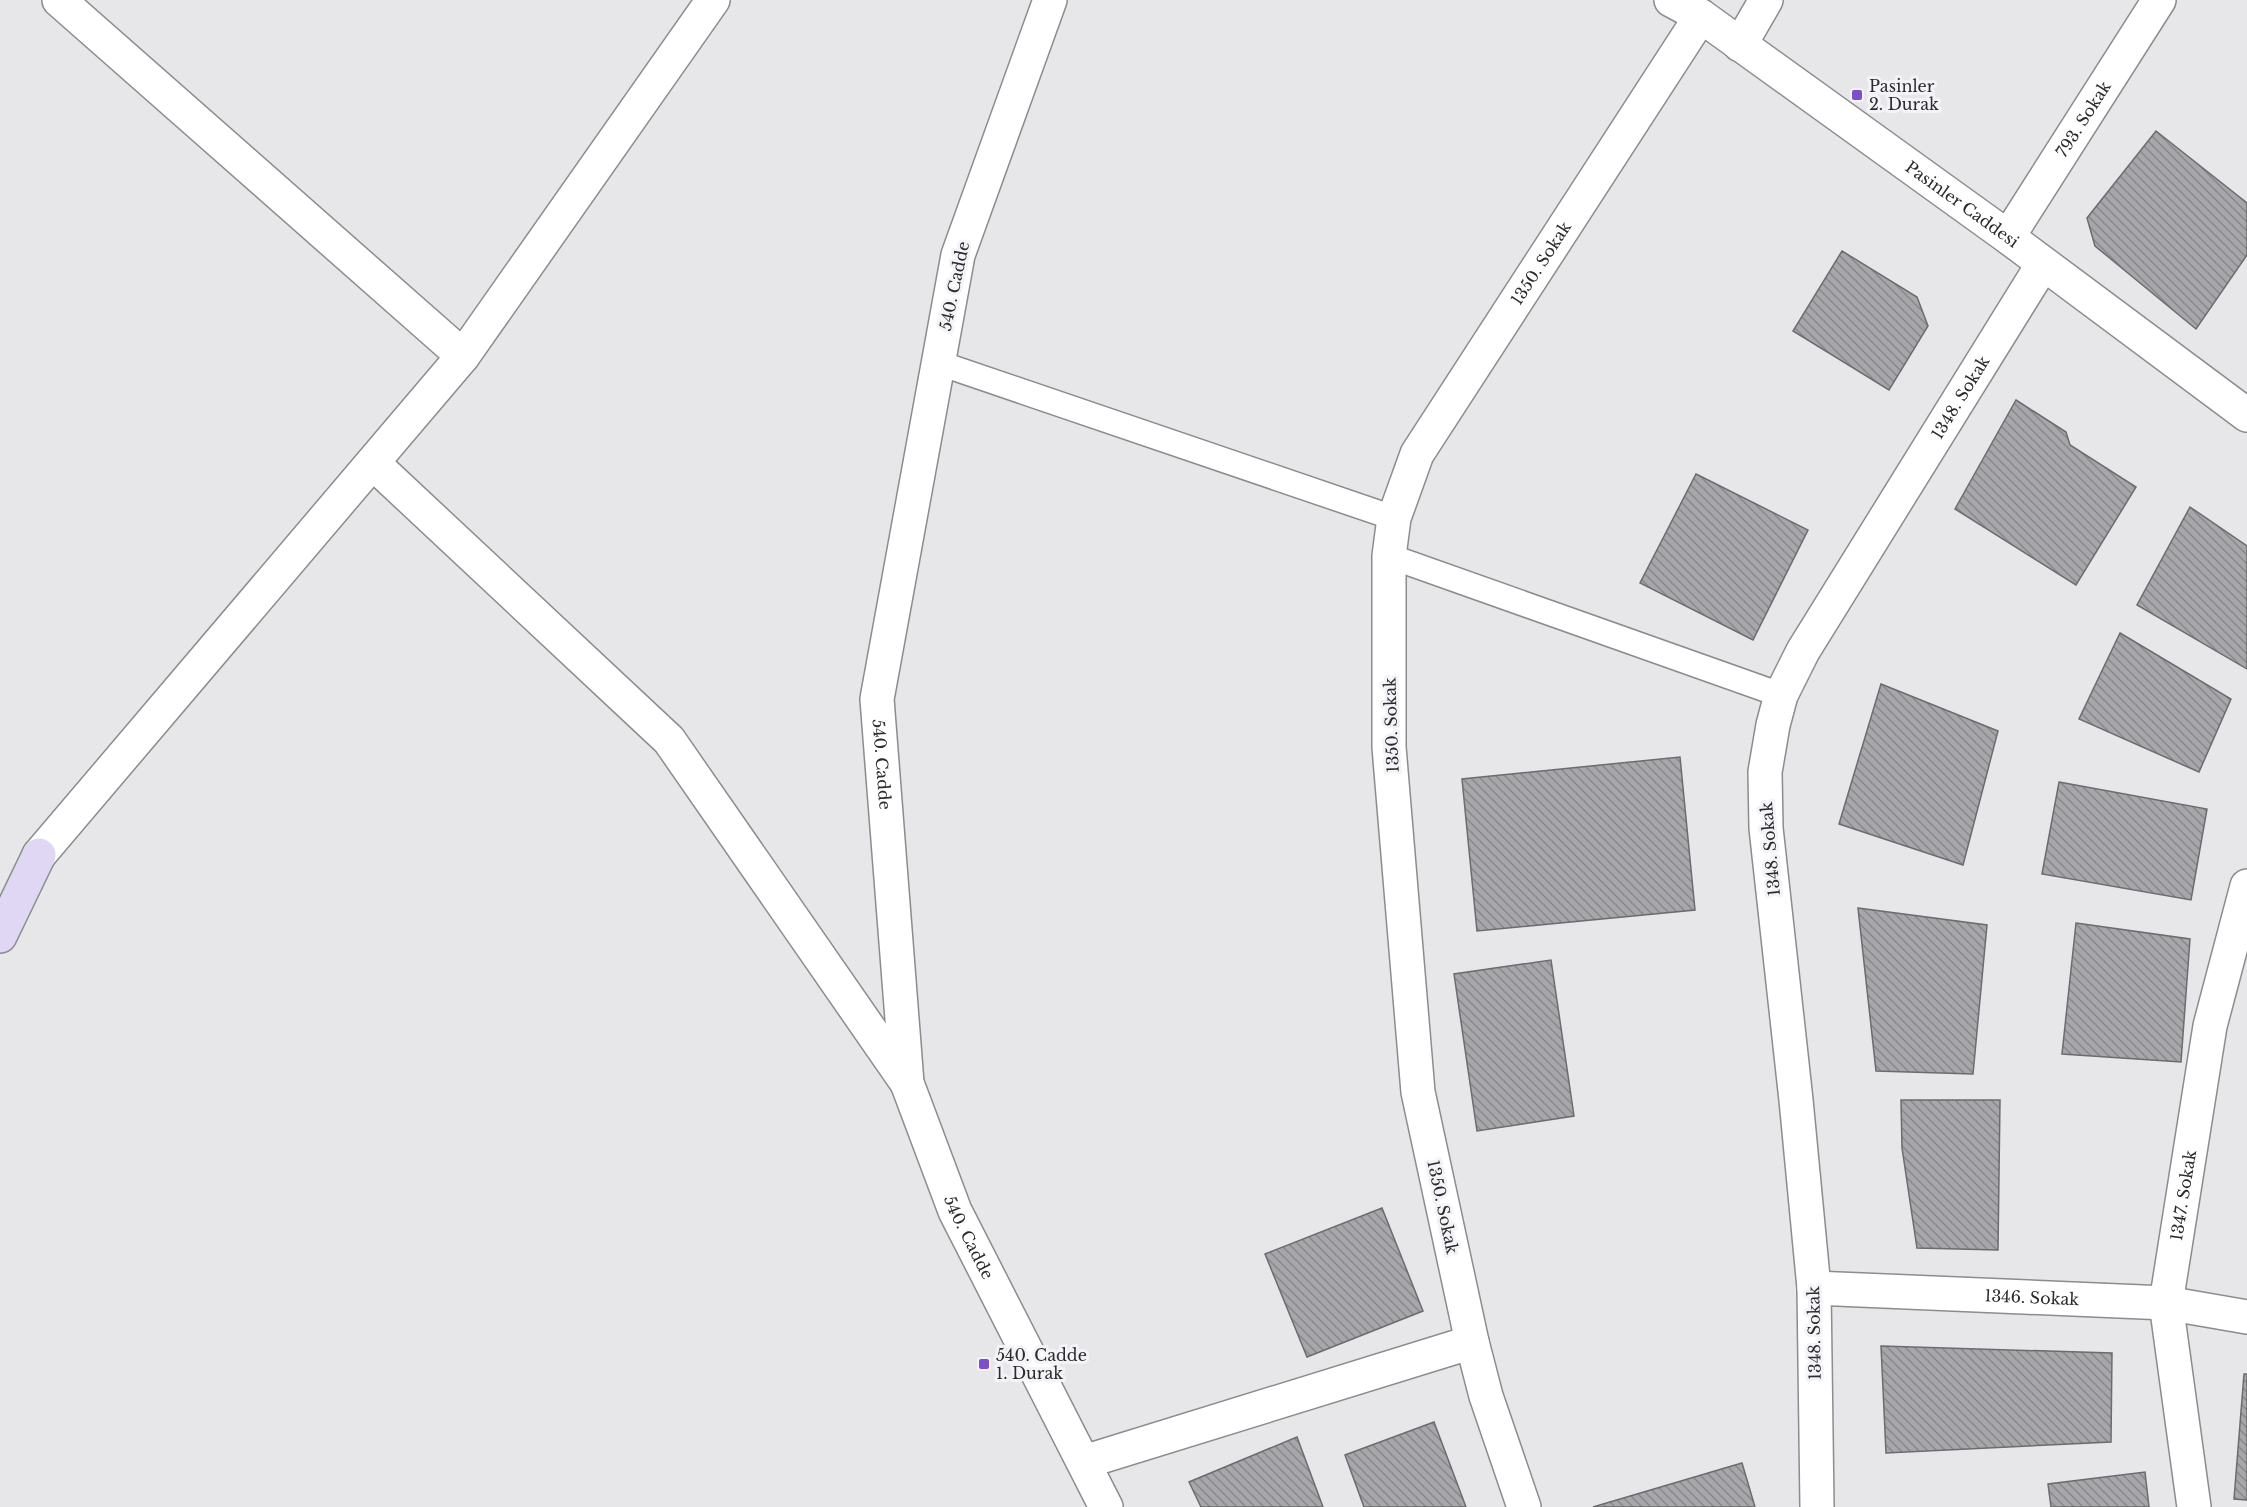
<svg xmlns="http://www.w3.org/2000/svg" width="2247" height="1507" viewBox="0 0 2247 1507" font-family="'Libre Baskerville',serif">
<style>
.building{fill:url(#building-back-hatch);stroke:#6c6b6e;stroke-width:1.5}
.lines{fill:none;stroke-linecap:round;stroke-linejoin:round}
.service-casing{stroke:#8c8b8e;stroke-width:27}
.minor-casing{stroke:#8c8b8e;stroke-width:36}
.tertiary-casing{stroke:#8c8b8e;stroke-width:36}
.secondary-casing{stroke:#8c8b8e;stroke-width:36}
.service{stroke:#fff;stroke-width:24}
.minor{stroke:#fff;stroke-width:33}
.tertiary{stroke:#fff;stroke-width:33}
.secondary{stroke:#e0d7f4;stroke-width:33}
.poi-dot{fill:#7d50c9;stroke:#f4f3f7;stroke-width:2}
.labels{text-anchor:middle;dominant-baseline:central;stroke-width:6;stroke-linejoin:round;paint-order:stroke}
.poi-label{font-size:16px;fill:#2b2a2c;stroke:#f4f3f7;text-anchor:start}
.street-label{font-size:16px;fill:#2b2a2c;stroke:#f4f3f7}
</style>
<defs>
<pattern id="building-back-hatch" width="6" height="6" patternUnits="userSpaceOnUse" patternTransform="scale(1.5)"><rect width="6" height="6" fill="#a7a6aa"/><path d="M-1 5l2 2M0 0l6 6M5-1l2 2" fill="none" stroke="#88878b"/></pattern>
</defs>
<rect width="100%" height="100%" fill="#e7e6e9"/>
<g class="building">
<polygon points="2156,131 2247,203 2247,255 2196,329 2095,246 2087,218"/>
<polygon points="1842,251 1917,297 1928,326 1889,390 1793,331"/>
<polygon points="2016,400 2066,432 2070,445 2136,487 2076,585 1955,509"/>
<polygon points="1696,474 1808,530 1753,640 1640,583"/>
<polygon points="2190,507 2247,546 2247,669 2137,605"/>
<polygon points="2120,633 2231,699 2199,772 2079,719"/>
<polygon points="1881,684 1998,731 1963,865 1839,824"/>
<polygon points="1680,757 1695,910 1477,931 1462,779"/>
<polygon points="2059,782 2207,809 2191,900 2042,874"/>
<polygon points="1858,908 1987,925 1973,1074 1876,1071"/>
<polygon points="2076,923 2190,939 2181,1062 2062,1054"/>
<polygon points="1551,960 1574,1116 1477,1131 1454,974"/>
<polygon points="1901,1100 2000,1100 1998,1250 1917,1248 1902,1148"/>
<polygon points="1382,1208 1423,1311 1307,1357 1265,1254"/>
<polygon points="1881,1346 2112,1353 2111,1442 1886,1453"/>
<polygon points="2244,1374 2247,1374 2247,1500 2234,1499"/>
<polygon points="1434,1422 1466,1507 1364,1507 1345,1455"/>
<polygon points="1297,1437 1323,1507 1201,1507 1189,1482"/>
<polygon points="1742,1463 1755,1507 1593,1507"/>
<polygon points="2145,1472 2149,1507 2051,1507 2048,1484"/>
</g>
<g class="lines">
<defs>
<g id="service">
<polyline points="939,363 1394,518"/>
<polyline points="1389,556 1781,695"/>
</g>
<g id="minor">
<polyline points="59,0 463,356"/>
<polyline points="1740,45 1766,0"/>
<path id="s1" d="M2008,237L2159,0"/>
<polyline points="373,463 669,740 907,1083"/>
<path id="s2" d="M1814,1288L2166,1303L2247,1317"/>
<polyline points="1084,1462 1472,1342"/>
<path id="s3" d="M1524,1507L1486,1396L1472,1342L1418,1092L1389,747V556L1394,518L1417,454L1701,16"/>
<path id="s4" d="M1817,1507L1814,1288L1796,1100L1766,828L1765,772L1773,725L1781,695L1803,651L2043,264"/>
<path id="s5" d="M2194,1507L2166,1303L2210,1026L2247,886"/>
</g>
<g id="tertiary">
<path id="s6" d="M1050,0L958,255L877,699L907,1083L955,1211L1106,1507"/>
<path id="s7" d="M1671,0L1701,16L2008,237L2247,415"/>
<polyline points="39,855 463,356 713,0"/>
</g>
<polyline id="secondary" points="0,936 39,855"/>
</defs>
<use href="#service" class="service-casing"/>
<use href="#minor" class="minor-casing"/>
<use href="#tertiary" class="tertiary-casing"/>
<use href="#secondary" class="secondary-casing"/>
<use href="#service" class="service"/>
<use href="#minor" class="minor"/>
<use href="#tertiary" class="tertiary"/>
<use href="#secondary" class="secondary"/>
</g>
<g class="poi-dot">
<rect x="1851" y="89" width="12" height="12" rx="3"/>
<rect x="978" y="1358" width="12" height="12" rx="3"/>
</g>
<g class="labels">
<g class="poi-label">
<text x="1869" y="86">Pasinler<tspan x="1869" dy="18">2. Durak</tspan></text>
<text x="996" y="1355">540. Cadde<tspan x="996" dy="18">1. Durak</tspan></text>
</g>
<g class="street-label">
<text stroke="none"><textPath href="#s1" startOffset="140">793. Sokak</textPath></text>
<text stroke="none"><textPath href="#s7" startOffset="356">Pasinler Caddesi</textPath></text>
<text stroke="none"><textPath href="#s3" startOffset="1300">1350. Sokak</textPath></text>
<text transform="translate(954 286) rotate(-78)">540. Cadde</text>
<text stroke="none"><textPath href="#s4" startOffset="1164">1348. Sokak</textPath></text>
<text transform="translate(1391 725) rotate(-92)">1350. Sokak</text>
<text stroke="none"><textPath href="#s6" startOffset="788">540. Cadde</textPath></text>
<text transform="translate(1770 849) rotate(-95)">1348. Sokak</text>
<text stroke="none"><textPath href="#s5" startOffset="315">1347. Sokak</textPath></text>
<text transform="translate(1443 1207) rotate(78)">1350. Sokak</text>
<text stroke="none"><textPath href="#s6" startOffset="1274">540. Cadde</textPath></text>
<text stroke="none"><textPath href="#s2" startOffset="218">1346. Sokak</textPath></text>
<text transform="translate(1814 1333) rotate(-91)">1348. Sokak</text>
</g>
</g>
</svg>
